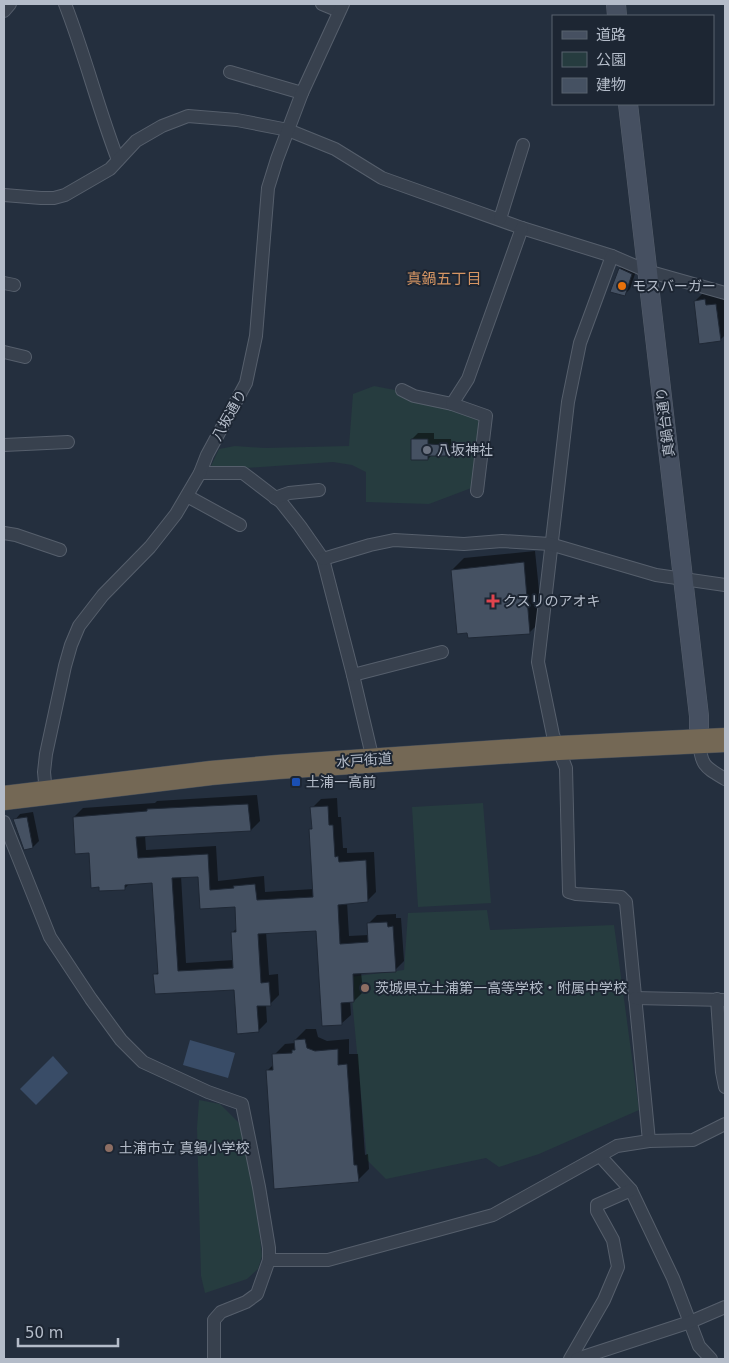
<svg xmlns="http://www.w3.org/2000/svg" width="729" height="1363" viewBox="0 0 729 1363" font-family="'DejaVu Sans','Noto Sans JP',sans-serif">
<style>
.green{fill:#263c3f}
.water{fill:#394c67}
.shadow{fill:#0007;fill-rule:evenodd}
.building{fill:#455162;stroke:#1f2835;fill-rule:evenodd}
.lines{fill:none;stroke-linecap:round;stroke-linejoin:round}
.street-casing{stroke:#565f6c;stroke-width:14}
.secondary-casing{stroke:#565f6c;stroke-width:20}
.highway-casing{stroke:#434c59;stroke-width:25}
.street{stroke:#38414e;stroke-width:12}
.secondary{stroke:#465061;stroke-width:19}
.highway{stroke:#746855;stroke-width:24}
.food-dot{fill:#e8710a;stroke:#1d2633;stroke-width:2}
.worship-dot{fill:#6b7280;stroke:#1d2633;stroke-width:2}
.health-dot{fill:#e0444e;stroke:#1d2633;stroke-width:2}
.transit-dot{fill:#1a4fb4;stroke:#1d2633;stroke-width:2}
.education-dot{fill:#8d6e63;stroke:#1d2633;stroke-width:2}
.labels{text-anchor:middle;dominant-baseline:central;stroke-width:4;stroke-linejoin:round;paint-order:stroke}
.poi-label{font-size:14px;fill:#b4bcc9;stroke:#1d2633;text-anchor:start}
.street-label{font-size:14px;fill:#b4bcc9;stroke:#1d2633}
.neighbourhood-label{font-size:15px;fill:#d59563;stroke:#1d2633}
</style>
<rect width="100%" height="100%" fill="#242f3e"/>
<g class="green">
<polygon points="374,386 395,390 416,401 443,407 479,419 474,487 429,504 366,502 366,472 352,465 333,462 246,468 211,466 219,449 235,446 265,448 349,446 353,394"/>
<polygon points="483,803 491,903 418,907 412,807"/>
<polygon points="487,910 490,930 614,925 639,1110 539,1154 499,1167 486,1158 386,1179 367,1160 350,977 404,970 408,913"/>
<polygon points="199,1100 220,1104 239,1123 253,1177 262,1256 258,1269 247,1279 205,1293 201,1276 197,1128"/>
</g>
<g class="water">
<polygon points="190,1040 235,1053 228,1078 183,1065"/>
<polygon points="53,1056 68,1073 36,1105 20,1089"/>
</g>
<g class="shadow">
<polygon points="625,263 637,268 630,289 624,295 620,268"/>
<polygon points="714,291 714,297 725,296 725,335 720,340 695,301 704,292"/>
<polygon points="418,433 434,433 434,439 451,439 452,449 446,455 432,455 428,459 412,439"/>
<polygon points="535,551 542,620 530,632 452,570 464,558"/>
<path d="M257,795L260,821L251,830L145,835L146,850L216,846L218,881L264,876L265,892L314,889L310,830L313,827L312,808L321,799L337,798L338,817H341L343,848H347V853L374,852L376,892L367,901L347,902L349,936L369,935L368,924L377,915L396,914V918H401L404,961L395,970L361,972L363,992L354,1001H350L351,1015L342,1023L317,929L266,932L269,975L278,974L279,995L270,1004L266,1005L267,1022L258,1031L236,988L155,975L159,971L153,882L129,884L125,888L90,851L74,817L83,808L155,803L157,801ZM199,875L201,907L236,905L237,928L232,933L234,960L186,963L181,876Z"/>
<polygon points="33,812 39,841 33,847 25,848 15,820 20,814"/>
<polygon points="306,1029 316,1029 318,1037 327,1041 349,1039 349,1054 358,1054 365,1155 368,1154 369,1169 358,1180 267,1071 274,1064 274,1055 285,1044 295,1043 295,1040"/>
</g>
<g class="building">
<polygon points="619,268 632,274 625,296 610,292"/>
<polygon points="705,299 706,305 716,304 721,341 699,344 694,301"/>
<polygon points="411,439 428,439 428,444 446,445 446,456 428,456 428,460 411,460"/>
<polygon points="524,562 530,634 468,638 467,633 457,634 451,570"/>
<path d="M248,804L251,831L136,837L138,858L208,854L210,890L234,888L233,886L255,884L257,900L313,897L309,829H312L310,807L328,806L329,825H333L335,857L338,856L339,862L366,860L368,902L338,905L340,944L368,942L367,923L387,922L388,927L393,926L396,972L353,974L354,1002L341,1003L342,1025L322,1026L316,931L258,934L261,983L269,982L271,1006H257L259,1032L237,1034L234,990L155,994L153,974H158L152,883L125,885V890L99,891V887L91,888L89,853L75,854L73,817L147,811V809ZM198,877L200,909L235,907L236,932H231L233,968L178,971L172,878Z"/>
<polygon points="27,817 33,848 24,850 13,819"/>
<polygon points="305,1039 307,1048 315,1051 338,1049 338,1065 347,1064 354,1165 357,1165 359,1182 274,1189 266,1070 273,1070 272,1054 292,1053 292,1050 295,1050 294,1040"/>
</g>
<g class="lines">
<defs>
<g id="street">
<path d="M65,4C85,55 98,108 118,160"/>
<polyline points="322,4 339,11"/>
<polyline points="4,11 10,4"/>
<polyline points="230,72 302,93"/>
<polyline points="4,195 41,198 54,198 65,195 110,169 136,141 162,126 188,116 237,120 288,130 335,149 382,178 522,228 612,256 647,271 725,293"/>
<polyline points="500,219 523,145"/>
<polyline points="612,256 580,343 568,402 538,662 553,735 566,768 569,892 576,894 621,897 626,902 649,1141"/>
<polyline points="4,283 14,285"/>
<polyline points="4,352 25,357"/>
<polyline points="402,390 414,396 452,404"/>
<polyline points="4,445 68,442"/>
<polyline points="200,473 243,473 281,502 300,526 323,559 353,675 373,760"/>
<polyline points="477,491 486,416 452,404 468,379 522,228"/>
<polyline points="187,496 240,525"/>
<polyline points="275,498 289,493 319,490"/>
<polyline points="4,533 16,535 60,550"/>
<polyline points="323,559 370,545 394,540 464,544 502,541 550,544 656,575 725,585"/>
<polyline points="353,675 442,652"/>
<path d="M699,741C701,766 705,767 725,779"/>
<polyline points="46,793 44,772 46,754 65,666 71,645 79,626 103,595 150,547 176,514 200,473 207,455 246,383 256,336 268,188 277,159 302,93 343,4"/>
<polyline points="4,822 50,937 91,999 121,1040 143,1062 208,1092 242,1104 259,1187 269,1248 269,1260 257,1294 246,1302 221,1312 214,1320 214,1359"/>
<polyline points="635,998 725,1000"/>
<polyline points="717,999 722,1072 725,1087"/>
<polyline points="600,1156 631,1190 673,1278 699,1346 711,1359"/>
<polyline points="269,1260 328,1260 493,1215 617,1146 649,1141 693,1140 725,1124"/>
<polyline points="570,1359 604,1300 618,1267 613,1240 597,1211 597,1205 631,1190"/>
<polyline points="577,1359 690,1322 725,1307"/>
</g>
<g id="secondary">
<polyline points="616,4 617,16"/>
<polyline points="628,104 699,716 699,741"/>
</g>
<polyline id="highway" points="4,798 211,773 278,767 559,748 725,740"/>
</defs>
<use href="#street" class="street-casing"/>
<use href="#secondary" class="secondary-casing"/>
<use href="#highway" class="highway-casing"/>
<use href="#street" class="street"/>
<use href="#secondary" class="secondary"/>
<use href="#highway" class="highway"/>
</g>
<circle class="food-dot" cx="622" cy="286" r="5"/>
<circle class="worship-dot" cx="427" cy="450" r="5"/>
<path class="health-dot" d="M490.5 593.5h5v5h5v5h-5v5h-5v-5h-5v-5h5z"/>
<rect class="transit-dot" x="291" y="777" width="10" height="10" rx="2.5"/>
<g class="education-dot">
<circle cx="365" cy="988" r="5"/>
<circle cx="109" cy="1148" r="5"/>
</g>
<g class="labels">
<g class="poi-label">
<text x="632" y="286">モスバーガー</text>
<text x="437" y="450">八坂神社</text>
<text x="503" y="601">クスリのアオキ</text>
<text x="306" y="782">土浦一高前</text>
<text x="375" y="988">茨城県立土浦第一高等学校・附属中学校</text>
<text x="119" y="1148">土浦市立 真鍋小学校</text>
</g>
<g class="street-label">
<text transform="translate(229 415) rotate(-61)">八坂通り</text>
<text transform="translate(665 422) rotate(-97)">真鍋台通り</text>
<text transform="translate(364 760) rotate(-4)">水戸街道</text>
</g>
<g class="neighbourhood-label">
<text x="444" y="279">真鍋五丁目</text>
</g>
</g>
<rect width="729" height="1363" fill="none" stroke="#b4bcc9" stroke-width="10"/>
<rect x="552" y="15" width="162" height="90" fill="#1d2633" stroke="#59626f"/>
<rect x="562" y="31" width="25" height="8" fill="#465061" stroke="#59626f"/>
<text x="596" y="40" font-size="15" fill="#b4bcc9">道路</text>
<rect x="562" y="52" width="25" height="15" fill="#263c3f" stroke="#59626f"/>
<text x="596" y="65" font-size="15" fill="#b4bcc9">公園</text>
<rect x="562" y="78" width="25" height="15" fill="#455162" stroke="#59626f"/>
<text x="596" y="90" font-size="15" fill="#b4bcc9">建物</text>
<path d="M18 1338v8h100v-8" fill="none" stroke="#b4bcc9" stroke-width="2.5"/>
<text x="25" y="1338" font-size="15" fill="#b4bcc9" stroke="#1d2633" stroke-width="4" paint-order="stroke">50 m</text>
</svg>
